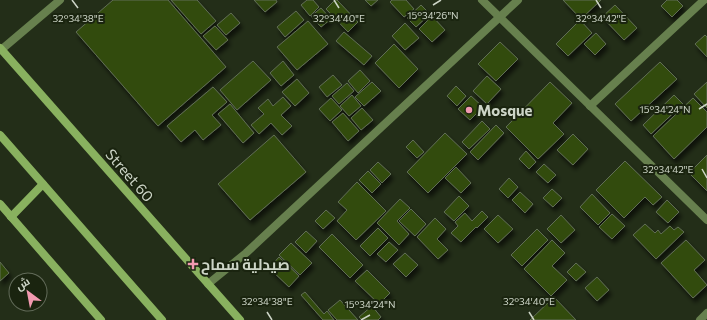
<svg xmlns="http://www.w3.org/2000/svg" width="707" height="320" viewBox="0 0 707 320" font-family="Commissioner,Cairo,sans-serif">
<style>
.building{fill:#314b0d;stroke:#616e55;filter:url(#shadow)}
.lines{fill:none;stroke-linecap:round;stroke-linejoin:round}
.street{stroke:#67804e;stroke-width:8}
.secondary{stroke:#89b15f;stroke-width:8}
.ticks{fill:none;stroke:#cdd5c7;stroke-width:1.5}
.poi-dot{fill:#f29ab0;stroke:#1a240f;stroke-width:1.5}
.labels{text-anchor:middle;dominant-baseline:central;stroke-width:4;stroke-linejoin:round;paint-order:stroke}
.poi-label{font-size:15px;font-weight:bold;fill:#cdd5c7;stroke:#1a240f;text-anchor:start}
.street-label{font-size:15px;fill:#cdd5c7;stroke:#1a240f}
.ticks-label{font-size:10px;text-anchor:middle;fill:#cdd5c7;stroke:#1a240f;stroke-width:4;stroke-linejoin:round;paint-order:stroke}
</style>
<defs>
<filter id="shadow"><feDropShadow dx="2.5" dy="4.5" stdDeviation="2" flood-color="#0009"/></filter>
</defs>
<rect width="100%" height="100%" fill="#232e18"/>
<g class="building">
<polygon points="113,0 168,0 226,67 158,126 76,32"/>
<polygon points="171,0 197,0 216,21 201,34"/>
<polygon points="254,0 276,0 277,2 265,12"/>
<polygon points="307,0 313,0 319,7 310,16 301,5"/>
<polygon points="335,0 337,0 358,22 348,32 326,9"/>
<polygon points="365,0 378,0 371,6"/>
<polygon points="392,0 406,0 414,9 404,17 390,2"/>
<polygon points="563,0 601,0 581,19"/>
<polygon points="667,0 677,0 683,6 672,17 661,6"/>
<polygon points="421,5 430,14 416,27 407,18"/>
<polygon points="615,5 637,28 624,40 602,17"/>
<polygon points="321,8 331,19 321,27 311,16"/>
<polygon points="296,11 304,20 285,37 277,27"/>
<polygon points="231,13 240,23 226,35 217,25"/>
<polygon points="432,16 445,30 432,42 419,29"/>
<polygon points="580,20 592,33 568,56 556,44"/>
<polygon points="308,21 328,44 297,70 277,47"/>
<polygon points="405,23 419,38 405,50 392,36"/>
<polygon points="215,26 228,40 216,50 203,36"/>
<polygon points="344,32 372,56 364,65 336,41"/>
<polygon points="596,33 606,44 595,55 584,44"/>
<polygon points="705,35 707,37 707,57 695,44"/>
<polygon points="500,42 518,59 496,81 478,64"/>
<polygon points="394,44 418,69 399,88 375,63"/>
<polygon points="253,61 271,80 237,110 220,90"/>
<polygon points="283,61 294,75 281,86 270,73"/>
<polygon points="660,62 677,79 631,121 615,104"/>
<polygon points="360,70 370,81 358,93 348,81"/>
<polygon points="333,75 342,85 327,97 319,87"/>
<polygon points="487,76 501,89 487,104 473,91"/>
<polygon points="297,79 309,93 295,106 282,92"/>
<polygon points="372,82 381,91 364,106 355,97"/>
<polygon points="550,82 572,103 553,123 564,134 538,159 506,127"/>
<polygon points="707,82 707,108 694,94"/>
<polygon points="347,83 354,91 339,104 332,96"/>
<polygon points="456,86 466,96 457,106 447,96"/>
<polygon points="213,87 227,102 212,115 221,125 203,140 195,130 181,142 167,126"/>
<polygon points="352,95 361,106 349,116 340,106"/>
<polygon points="674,95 683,104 651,134 643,125"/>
<polygon points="471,96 483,107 470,120 458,109"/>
<polygon points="283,97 291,106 281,115 292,126 282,135 271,123 259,134 251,125 264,114 258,108 268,99 273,106"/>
<polygon points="331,98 342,110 330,121 319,109"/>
<polygon points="693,98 707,112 707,127 674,159 653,136"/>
<polygon points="230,104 254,133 243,143 218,114"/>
<polygon points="362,108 373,120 361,130 351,118"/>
<polygon points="343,113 359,131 348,141 332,122"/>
<polygon points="482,121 490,129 469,149 462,142"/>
<polygon points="496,125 504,133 478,160 470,152"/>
<polygon points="445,133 467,154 428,193 407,172"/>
<polygon points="573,134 588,149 573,165 557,150"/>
<polygon points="274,135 306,172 250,220 218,184"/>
<polygon points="413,140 424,152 417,158 406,147"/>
<polygon points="526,151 536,162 529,169 519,159"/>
<polygon points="707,155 707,191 689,173"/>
<polygon points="625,161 662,197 653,205 645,197 624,218 596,190"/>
<polygon points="378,162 391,174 382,183 370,170"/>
<polygon points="544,164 556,175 548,183 536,172"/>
<polygon points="456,167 471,183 461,193 445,178"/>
<polygon points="368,171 381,184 372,193 359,180"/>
<polygon points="509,178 518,187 508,198 499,189"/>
<polygon points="357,182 386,211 356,240 337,221 347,210 338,202"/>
<polygon points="552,189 562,198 553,207 543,198"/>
<polygon points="520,192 533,204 525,213 512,200"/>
<polygon points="592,194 610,213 598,225 580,207"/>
<polygon points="459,196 469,206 454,221 444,212"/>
<polygon points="400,199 410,208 397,221 409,234 399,245 377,223"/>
<polygon points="667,200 679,212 668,223 656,212"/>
<polygon points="411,209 426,224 415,236 399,221"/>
<polygon points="326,210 335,218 323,229 315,221"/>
<polygon points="482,211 488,217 477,228 476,227 461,242 451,233 458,226 455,222 465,213 472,221"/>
<polygon points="612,214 625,226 612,239 599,227"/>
<polygon points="498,215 513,229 498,243 484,229"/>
<polygon points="561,215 575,230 561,243 547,229"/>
<polygon points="435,218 446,229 437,239 448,250 438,259 417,237"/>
<polygon points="645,224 655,233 658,230 661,234 670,226 674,230 678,227 684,232 656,259 633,235"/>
<polygon points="378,228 388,238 370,256 360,246"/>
<polygon points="537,229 548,240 522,266 511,255"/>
<polygon points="306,231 317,241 306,253 295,242"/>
<polygon points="332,234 363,265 350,278 319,247"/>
<polygon points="552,240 565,253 552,266 567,280 551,296 524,269"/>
<polygon points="686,240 705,260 694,270 707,285 693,298 661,263"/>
<polygon points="389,242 398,250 386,262 377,254"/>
<polygon points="291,243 312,263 300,275 279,255"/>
<polygon points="405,253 418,265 406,277 393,264"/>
<polygon points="279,257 299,276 289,287 269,268"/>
<polygon points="0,262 9,273 0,281"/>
<polygon points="576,263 586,272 576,281 567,272"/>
<polygon points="367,270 390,293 379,304 355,281"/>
<polygon points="597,277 609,290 597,301 585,288"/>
<polygon points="305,292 324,314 327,311 334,320 323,320 301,295"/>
<polygon points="554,297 576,320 530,320"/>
<polygon points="340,300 358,320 337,320 328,310"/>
<polygon points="372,306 381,317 378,320 362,320 359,317"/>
</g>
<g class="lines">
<g class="street">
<polyline points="482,0 707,220"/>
<polyline points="1,50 60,0"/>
<polyline points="590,106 704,0"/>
<polyline points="208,284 246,253 518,0"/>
<polyline points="700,320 707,313"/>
</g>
<g class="secondary">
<polyline points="0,48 240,320"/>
<polyline points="0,135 162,320"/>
<polyline points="0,204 101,320"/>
<polyline points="11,217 43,184"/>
</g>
</g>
<path class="ticks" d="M72,0L78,8M334,0L339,8M596,0L601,8M433,5L441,0M699,109L707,104M702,169L707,178M267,312L272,320M529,312L534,320M361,320L370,315"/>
<g class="poi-dot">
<circle cx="469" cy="110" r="4"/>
<path d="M191 258h4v4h4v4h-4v4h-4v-4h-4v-4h4z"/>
</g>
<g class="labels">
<g class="poi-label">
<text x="477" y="110">Mosque</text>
<text x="201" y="264">صيدلية سماح</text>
</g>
<g class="street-label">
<text transform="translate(130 175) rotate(49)">Street 60</text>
</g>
</g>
<g class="ticks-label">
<text x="433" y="19">15°34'26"N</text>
<text x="78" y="22">32°34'38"E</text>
<text x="339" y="22">32°34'40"E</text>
<text x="601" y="22">32°34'42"E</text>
<text x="665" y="113">15°34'24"N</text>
<text x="668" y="173">32°34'42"E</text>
<text x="267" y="305">32°34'38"E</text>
<text x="529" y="305">32°34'40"E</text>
<text x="370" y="308">15°34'24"N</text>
</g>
<g transform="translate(28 292) rotate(328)"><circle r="19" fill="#1a240f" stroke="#626b59"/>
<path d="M0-3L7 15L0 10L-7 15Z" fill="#f29ab0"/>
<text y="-6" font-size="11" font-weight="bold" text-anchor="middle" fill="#cdd5c7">ش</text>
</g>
</svg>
